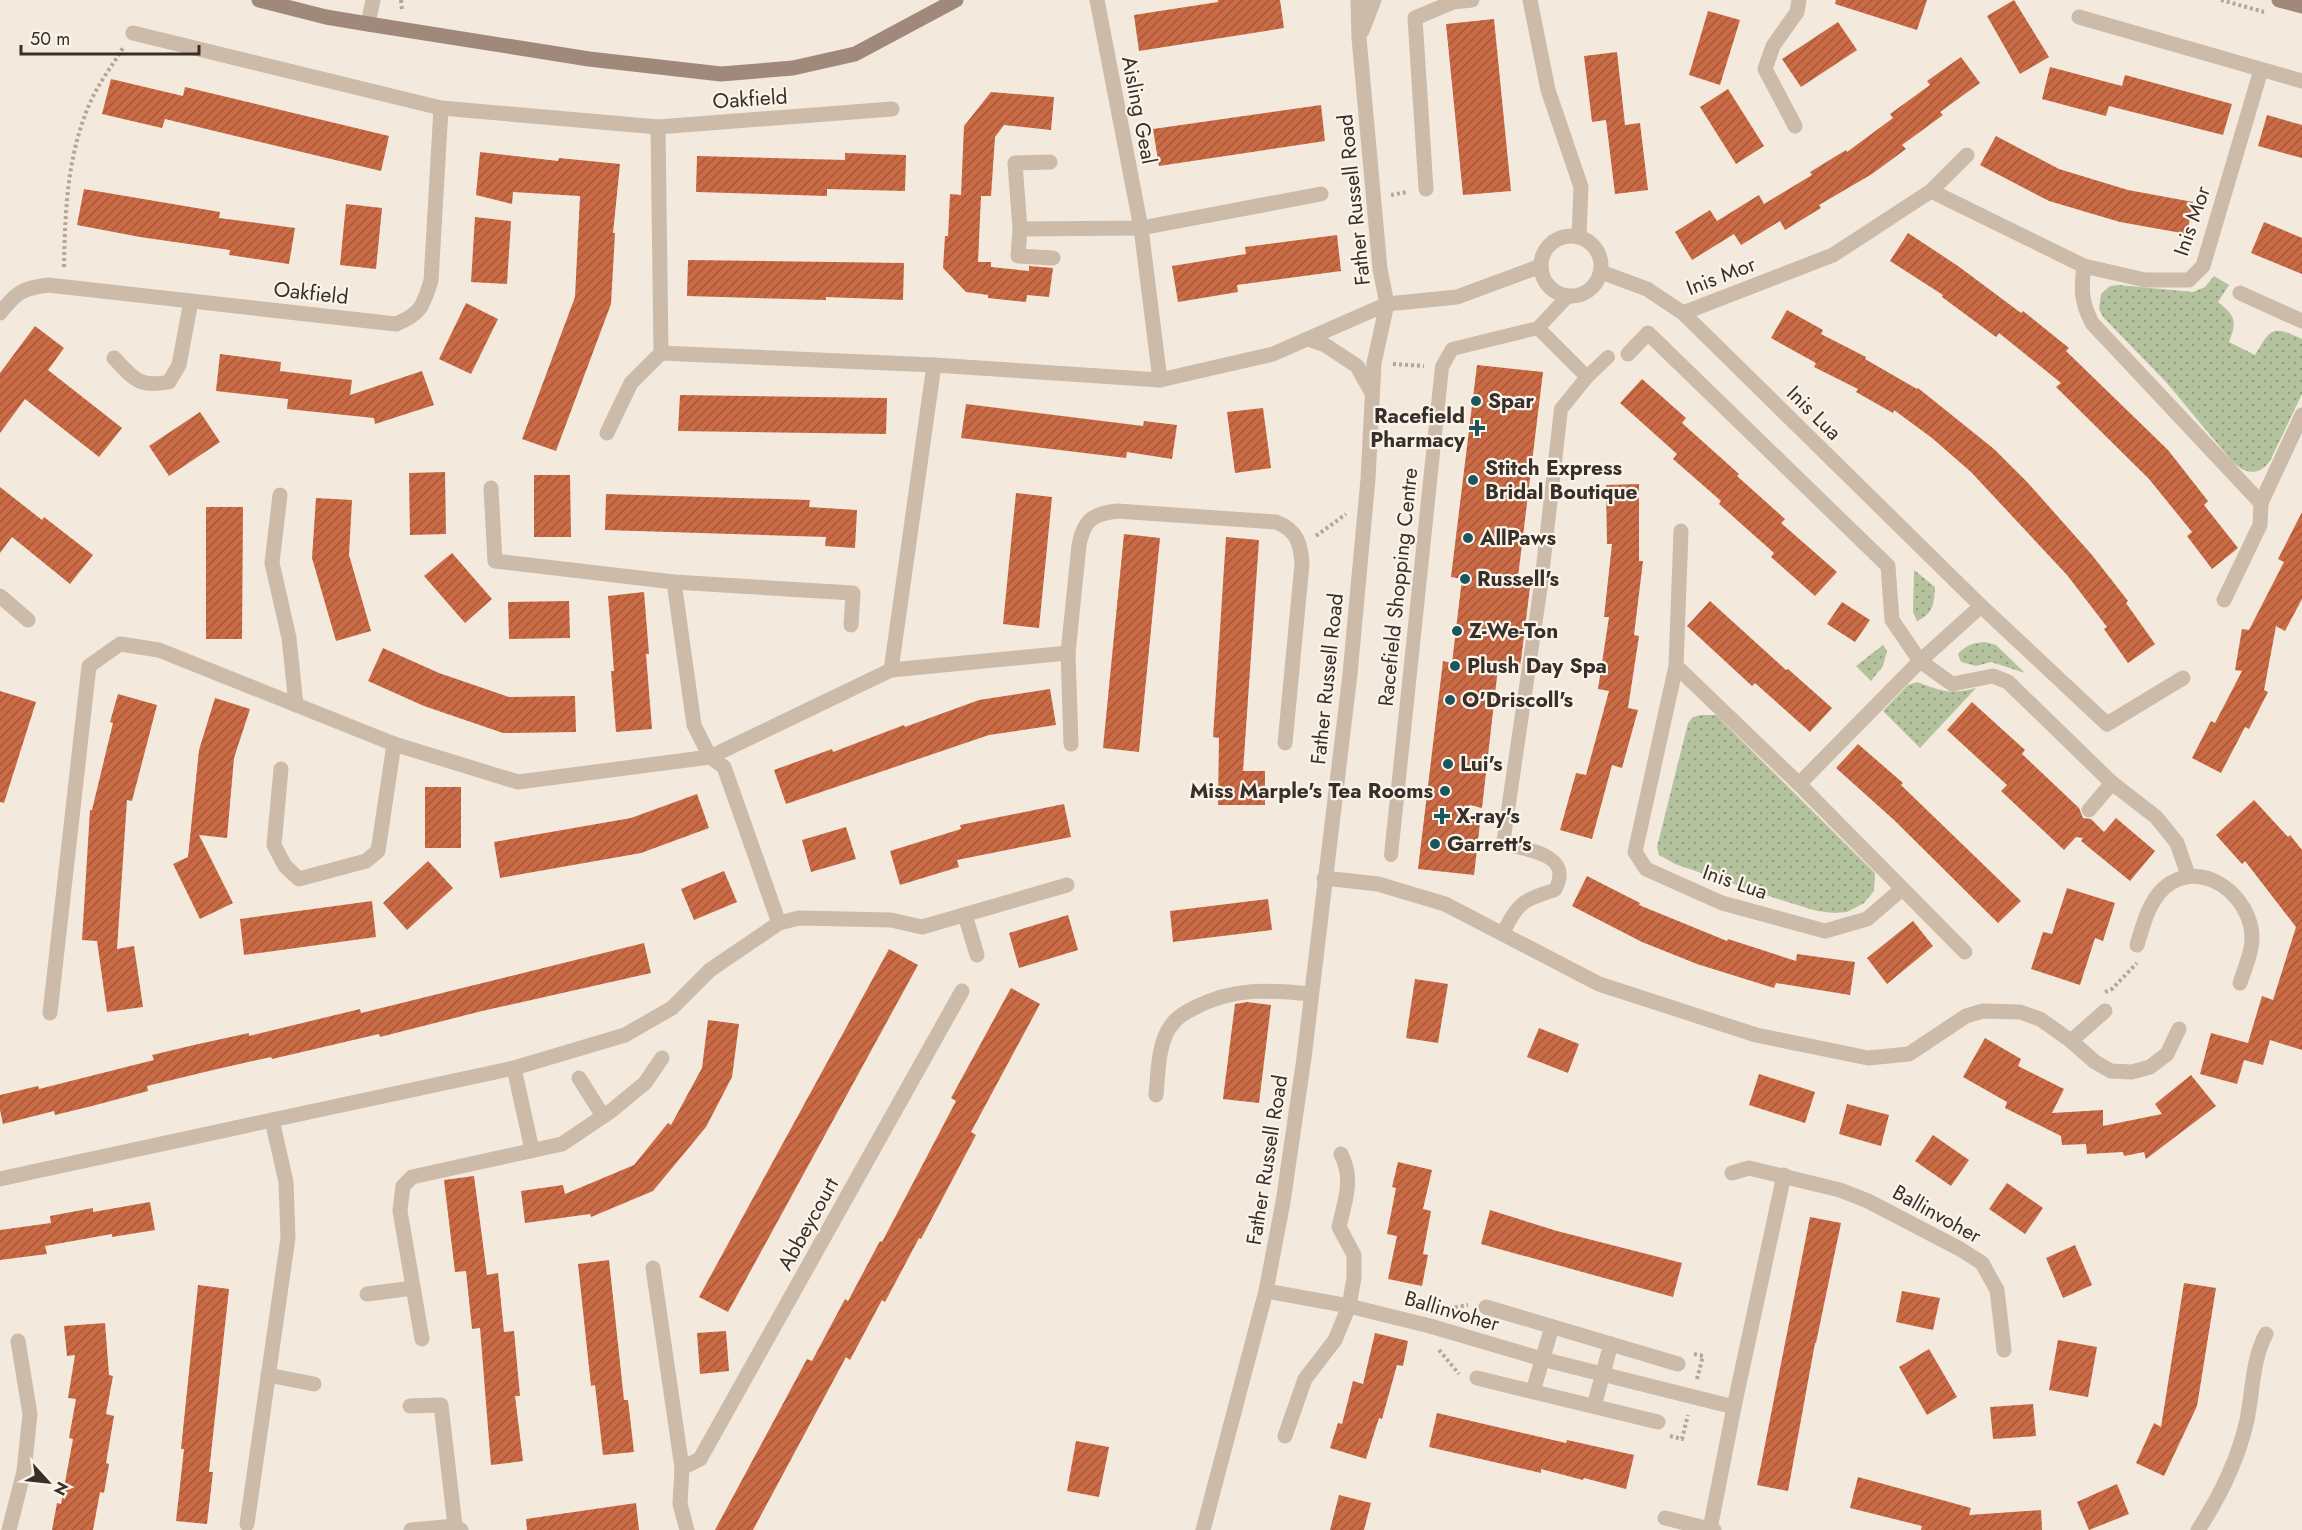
<svg xmlns="http://www.w3.org/2000/svg" width="2302" height="1530" viewBox="0 0 2302 1530" font-family="Jost,sans-serif">
<style>
.grass{fill:url(#grass-dots)}
.building{fill:url(#building-hatch)}
.lines{fill:none;stroke-linecap:round;stroke-linejoin:round}
.path{stroke:#b8a593;stroke-width:4;stroke-dasharray:3 3;stroke-linecap:butt}
.service{stroke:#ccbba9;stroke-width:14}
.minor{stroke:#ccbba9;stroke-width:15}
.tertiary{stroke:#ccbba9;stroke-width:15}
.secondary{stroke:#a0897a;stroke-width:15}
.poi-dot{fill:#1d555c;stroke:#fbf4ea;stroke-width:2}
.labels{text-anchor:middle;dominant-baseline:central;stroke-width:4.5;stroke-linejoin:round;paint-order:stroke}
.street-label{font-size:21px;fill:#392f29;stroke:#fbf4ea}
.poi-label{font-size:21px;font-weight:bold;fill:#392f29;stroke:#fbf4ea;text-anchor:start}
</style>
<defs>
<pattern id="grass-dots" width="8" height="8" patternUnits="userSpaceOnUse" patternTransform="scale(1.5)"><rect width="8" height="8" fill="#b4c39d"/><path d="M2 2h.1M6 6h.1" fill="none" stroke="#939f80" stroke-width="1.8" stroke-linecap="round"/></pattern>
<pattern id="building-hatch" width="6" height="6" patternUnits="userSpaceOnUse" patternTransform="scale(1.5)"><rect width="6" height="6" fill="#ca6b45"/><path d="M-1 1l2-2M0 6l6-6M5 7l2-2" fill="none" stroke="#a5583a"/></pattern>
</defs>
<rect width="100%" height="100%" fill="#f3eadd"/>
<g class="grass">
<path d="M2214,276L2229,285L2218,302C2236,316 2237,322 2229,342L2255,355C2271,328 2272,325 2302,339V394L2270,461C2258,477 2244,474 2231,460L2166,382L2103,317L2099,309L2101,294L2110,286L2119,285L2193,292L2205,287Z"/>
<path d="M1914,570L1935,587C1934,604 1933,614 1917,621L1913,612Z"/>
<path d="M1985,642L1996,645L2025,673L1991,662L1976,666L1961,662L1958,654C1966,645 1973,643 1985,642Z"/>
<polygon points="1883,645 1887,651 1883,666 1871,681 1856,666"/>
<path d="M1917,682C1941,691 1951,695 1976,688L1920,748L1883,711L1908,685Z"/>
<polygon points="1701,715 1716,715 1875,873 1874,891 1864,903 1847,912 1834,913 1817,911 1775,898 1675,864 1659,855 1657,847 1688,723 1693,717"/>
</g>
<g class="building">
<polygon points="1218,0 1280,0 1284,28 1139,51 1134,15 1218,2"/>
<polygon points="1836,0 1927,0 1917,30 1835,4"/>
<polygon points="2014,0 2049,57 2020,74 1987,16"/>
<polygon points="1708,11 1740,20 1720,85 1689,75"/>
<polygon points="1494,19 1511,191 1463,195 1446,24"/>
<polygon points="1838,22 1857,50 1801,87 1782,59"/>
<polygon points="1617,52 1625,125 1640,123 1648,190 1615,194 1606,120 1592,122 1584,56"/>
<polygon points="1961,57 1980,83 1940,112 1943,115 1902,145 1906,149 1872,174 1819,205 1821,208 1785,230 1780,221 1741,245 1734,234 1692,260 1675,232 1710,210 1717,221 1759,195 1764,204 1812,175 1810,172 1846,150 1847,152 1893,118 1890,114 1930,85 1927,81"/>
<polygon points="2050,67 2122,86 2125,75 2232,104 2223,135 2109,106 2106,116 2042,99"/>
<polygon points="111,79 183,96 185,87 389,136 381,171 165,119 162,128 102,114"/>
<polygon points="1728,89 1764,146 1736,164 1700,107"/>
<polygon points="991,92 1054,97 1051,130 1004,125 995,137 991,196 981,196 978,262 991,262 991,267 1029,271 1029,266 1053,268 1049,297 1027,295 1026,302 988,298 988,295 966,292 943,268 945,236 948,236 950,194 961,195 964,126"/>
<polygon points="1321,105 1325,141 1159,166 1153,129"/>
<polygon points="2267,115 2302,125 2302,158 2258,146"/>
<polygon points="1996,136 2059,169 2128,190 2193,202 2187,234 2120,222 2049,201 1980,165"/>
<polygon points="480,152 558,161 559,158 620,164 613,233 615,233 611,304 556,451 522,439 575,297 580,196 513,192 512,204 476,195"/>
<polygon points="845,153 906,155 905,191 827,189 827,196 696,192 697,156 845,160"/>
<polygon points="84,189 220,212 219,218 295,228 289,264 229,255 230,250 140,237 77,225"/>
<polygon points="346,204 382,208 376,269 340,265"/>
<polygon points="475,217 511,221 507,284 471,282"/>
<polygon points="2264,222 2302,238 2302,274 2251,253"/>
<polygon points="1908,233 1958,266 2021,313 2023,311 2069,348 2066,351 2168,450 2208,501 2204,505 2238,548 2212,569 2187,536 2192,532 2149,479 2056,387 2061,383 1999,333 1996,337 1942,297 1943,295 1890,261"/>
<polygon points="1337,235 1341,271 1237,285 1238,292 1178,302 1172,266 1246,254 1245,247"/>
<polygon points="688,260 904,263 903,300 826,297 826,300 687,296"/>
<polygon points="466,303 498,319 471,374 439,359"/>
<polygon points="1787,310 1823,330 1821,334 1866,357 1865,359 1917,389 1918,388 1994,449 2028,483 2092,555 2128,601 2126,603 2155,644 2128,663 2104,629 2107,627 2067,575 1971,472 1932,438 1894,410 1893,413 1856,392 1858,389 1814,367 1816,363 1771,338"/>
<polygon points="35,326 64,348 48,370 122,428 99,457 25,399 0,433 0,373"/>
<polygon points="220,354 281,362 280,371 352,380 350,395 422,371 434,405 375,424 374,418 287,409 288,399 216,391"/>
<polygon points="1477,365 1543,372 1517,585 1530,587 1521,660 1519,671 1498,668 1482,808 1470,805 1465,816 1480,823 1474,875 1418,869 1443,661 1452,663 1462,579 1451,577"/>
<polygon points="1642,379 1686,418 1682,423 1739,474 1737,476 1785,519 1781,523 1837,572 1815,596 1771,557 1774,553 1719,504 1721,501 1673,459 1677,454 1620,403"/>
<polygon points="680,395 887,398 886,434 678,431"/>
<polygon points="966,404 1143,426 1144,421 1177,425 1172,459 1127,452 1126,458 961,438"/>
<polygon points="1263,408 1271,468 1235,473 1227,412"/>
<polygon points="200,412 220,442 169,476 149,446"/>
<polygon points="445,472 446,534 410,535 409,473"/>
<polygon points="534,475 570,475 571,537 534,537"/>
<polygon points="1639,484 1639,561 1643,561 1634,635 1639,636 1628,708 1638,710 1622,768 1612,765 1592,839 1560,830 1576,773 1586,775 1609,691 1598,689 1609,617 1604,617 1612,544 1607,544 1606,485"/>
<polygon points="0,487 42,520 44,517 93,555 70,584 12,537 0,553"/>
<polygon points="1016,493 1052,497 1039,628 1003,624"/>
<polygon points="606,494 810,500 809,507 857,510 855,548 825,546 826,537 605,530"/>
<polygon points="316,498 352,500 349,555 371,631 336,641 312,558"/>
<polygon points="206,507 243,507 242,639 206,639"/>
<polygon points="2302,512 2302,599 2285,631 2276,626 2264,690 2268,692 2249,729 2245,727 2221,773 2192,758 2211,721 2215,723 2242,671 2235,670 2242,629 2249,630 2284,562 2278,559"/>
<polygon points="1124,534 1160,538 1139,752 1103,748"/>
<polygon points="1226,537 1259,540 1243,771 1265,771 1265,805 1218,805 1219,738 1213,737"/>
<polygon points="452,553 492,599 465,623 424,576"/>
<polygon points="644,592 649,654 646,654 652,729 616,732 611,671 614,671 608,596"/>
<polygon points="569,601 570,638 509,639 508,602"/>
<polygon points="1710,601 1786,670 1788,669 1832,708 1810,732 1755,683 1752,686 1687,626"/>
<polygon points="1842,602 1870,620 1855,642 1827,624"/>
<polygon points="383,648 439,673 509,697 575,696 576,732 503,733 424,706 368,681"/>
<polygon points="1050,689 1056,725 989,735 786,804 774,770 832,749 833,752 904,725 905,727 979,700"/>
<polygon points="0,691 36,702 4,803 0,802"/>
<polygon points="118,694 157,705 132,801 127,800 117,949 134,946 143,1007 107,1012 97,941 82,940 90,810 92,810 113,723 110,722"/>
<polygon points="215,698 250,709 234,758 227,838 199,835 233,903 200,919 173,864 188,857 199,750"/>
<polygon points="1972,702 2025,750 2022,754 2079,808 2083,818 2091,819 2104,832 2116,818 2155,851 2130,881 2081,841 2083,838 2076,837 2064,850 2001,791 2007,785 1947,730"/>
<polygon points="1858,744 1903,783 1901,785 2021,901 1998,923 1894,820 1836,768"/>
<rect x="425" y="787" width="36" height="61"/>
<polygon points="697,794 709,828 641,853 500,878 494,842 631,818"/>
<polygon points="2254,800 2288,837 2290,835 2302,850 2302,1050 2270,1040 2263,1065 2244,1060 2237,1084 2200,1074 2211,1033 2248,1043 2262,996 2273,1000 2296,927 2245,861 2242,864 2216,835"/>
<polygon points="1064,804 1071,837 957,860 959,867 900,885 890,851 961,829 960,825"/>
<polygon points="846,827 856,859 811,872 802,840"/>
<polygon points="428,861 453,888 407,930 383,903"/>
<polygon points="724,871 737,902 694,920 681,889"/>
<polygon points="1587,876 1640,903 1639,905 1727,941 1728,939 1796,961 1797,954 1855,962 1850,995 1776,983 1774,988 1697,964 1642,942 1572,906"/>
<polygon points="2067,888 2115,903 2103,941 2095,938 2080,985 2031,969 2043,932 2052,934"/>
<polygon points="1268,899 1272,930 1173,942 1170,911"/>
<polygon points="372,901 376,937 244,955 240,919"/>
<polygon points="1068,915 1078,950 1019,968 1009,933"/>
<polygon points="1913,921 1933,946 1887,984 1867,958"/>
<polygon points="644,943 651,973 482,1011 380,1037 379,1034 272,1059 271,1057 213,1070 147,1086 148,1091 92,1106 55,1115 54,1111 3,1124 0,1110 0,1095 38,1086 39,1089 154,1060 152,1055 194,1045 249,1033 249,1036 360,1009 361,1013"/>
<polygon points="889,949 918,965 728,1312 699,1297"/>
<polygon points="1415,979 1448,984 1438,1043 1406,1038"/>
<polygon points="1011,988 1040,1004 971,1132 976,1135 921,1239 919,1238 885,1302 882,1300 850,1360 846,1357 753,1530 715,1530 807,1359 812,1361 845,1299 848,1301 880,1241 882,1242 956,1101 951,1098"/>
<polygon points="1247,1002 1271,1005 1259,1103 1223,1099 1235,1004"/>
<polygon points="708,1020 739,1024 732,1077 706,1127 653,1191 591,1217 590,1214 525,1223 521,1191 563,1185 565,1194 634,1165 668,1123 671,1125 702,1068"/>
<polygon points="1539,1028 1579,1044 1568,1073 1527,1057"/>
<polygon points="1985,1038 2021,1059 2018,1066 2064,1089 2052,1113 2103,1110 2103,1126 2162,1114 2155,1104 2191,1075 2216,1106 2146,1159 2144,1152 2124,1156 2123,1152 2087,1154 2086,1144 2062,1145 2061,1136 2005,1108 2007,1102 1963,1077"/>
<polygon points="1759,1074 1815,1092 1805,1123 1749,1105"/>
<polygon points="1847,1104 1889,1115 1881,1146 1839,1134"/>
<polygon points="1933,1135 1969,1160 1951,1186 1915,1161"/>
<polygon points="1398,1162 1432,1170 1423,1209 1431,1211 1423,1254 1428,1255 1422,1286 1388,1279 1397,1236 1387,1234 1396,1188 1392,1187"/>
<polygon points="474,1176 487,1275 498,1273 504,1332 514,1331 520,1396 515,1396 523,1461 491,1465 480,1328 472,1329 466,1271 455,1272 444,1180"/>
<polygon points="2007,1183 2043,1208 2025,1234 1989,1209"/>
<polygon points="150,1202 155,1230 112,1237 112,1234 45,1246 47,1254 0,1260 0,1230 51,1223 50,1216 93,1208 93,1212"/>
<polygon points="1490,1210 1557,1231 1682,1263 1673,1297 1481,1244"/>
<polygon points="1810,1217 1841,1223 1816,1343 1815,1343 1788,1491 1757,1485"/>
<polygon points="2075,1245 2092,1285 2063,1298 2046,1258"/>
<polygon points="609,1260 624,1400 628,1400 634,1452 603,1455 595,1385 591,1386 578,1264"/>
<polygon points="2184,1283 2216,1288 2197,1406 2164,1476 2136,1463 2154,1423 2161,1427"/>
<polygon points="198,1285 229,1289 209,1472 213,1472 207,1524 176,1521 184,1449 181,1449"/>
<polygon points="1902,1291 1940,1298 1933,1330 1896,1322"/>
<polygon points="105,1323 109,1375 113,1376 106,1414 114,1416 106,1463 109,1464 104,1493 100,1492 93,1530 52,1530 57,1503 61,1504 73,1439 69,1438 76,1399 68,1398 75,1355 67,1356 64,1326"/>
<polygon points="726,1331 729,1371 700,1374 697,1333"/>
<polygon points="1375,1333 1408,1341 1403,1366 1397,1365 1382,1419 1379,1418 1366,1459 1330,1448 1338,1423 1342,1424 1353,1381 1363,1384"/>
<polygon points="2058,1340 2097,1347 2088,1397 2049,1390"/>
<polygon points="1929,1349 1957,1397 1927,1415 1899,1367"/>
<polygon points="2033,1404 2036,1436 1993,1439 1990,1407"/>
<polygon points="1437,1413 1566,1443 1567,1440 1634,1455 1626,1489 1584,1478 1583,1480 1541,1469 1541,1473 1429,1447"/>
<polygon points="1076,1441 1109,1447 1099,1497 1067,1491"/>
<polygon points="1858,1477 1971,1508 1969,1515 2041,1510 2042,1530 1921,1530 1922,1526 1850,1508"/>
<polygon points="2117,1484 2129,1514 2089,1530 2077,1502"/>
<polygon points="1339,1495 1371,1503 1364,1530 1330,1530"/>
<polygon points="636,1503 639,1530 527,1530 526,1519"/>
</g>
<g class="lines">
<g class="path">
<polyline points="401,0 402,11"/>
<polyline points="2221,0 2264,12"/>
<polyline points="1391,195 1407,192"/>
<path d="M64,267C65,212 67,155 90,103C98,84 112,66 123,48"/>
<polyline points="1393,364 1424,366"/>
<polyline points="1316,536 1346,514"/>
<polyline points="2105,992 2112,989 2137,963"/>
<polyline points="1443,1309 1468,1305"/>
<polyline points="1439,1350 1459,1374"/>
<polyline points="1694,1354 1703,1356 1697,1379"/>
<polyline points="1670,1436 1682,1439 1688,1415"/>
</g>
<g class="service">
<polyline points="1538,328 1587,377"/>
<polyline points="1391,855 1442,367 1452,349 1538,328 1568,296"/>
<path d="M1503,933C1518,903 1522,900 1555,890C1574,854 1528,850 1503,844L1541,585L1561,409L1587,377L1608,357"/>
</g>
<g class="minor">
<polyline points="1097,0 1141,228 1160,380"/>
<polyline points="1530,0 1548,90 1581,187 1579,236"/>
<polyline points="2079,17 2302,81"/>
<polyline points="368,24 373,0"/>
<polyline points="133,33 441,108 658,127 892,109"/>
<polyline points="1795,126 1765,69 1773,46 1797,12 1799,0"/>
<polyline points="1050,162 1015,163 1020,229 1018,256 1053,258"/>
<polyline points="1426,189 1415,18 1453,2 1472,0"/>
<polyline points="1931,191 2084,266 2145,280 2189,280 2203,266 2261,70"/>
<polyline points="1020,229 1141,228 1321,194"/>
<circle cx="1571" cy="266" r="30"/>
<path d="M2084,266C2081,290 2081,301 2092,323L2261,503"/>
<polyline points="1601,272 1647,289 1683,313 1981,606 2107,724 2183,678"/>
<polyline points="2240,293 2302,321"/>
<path d="M0,313C16,293 22,288 48,285L396,324C421,314 423,306 431,281L441,108"/>
<polyline points="1683,313 1833,255 1931,191 1967,155"/>
<polyline points="661,353 934,365 1160,380 1273,354 1387,304 1457,297 1541,266"/>
<polyline points="1628,354 1648,333 1888,566 1892,620 1920,661 1952,684 1993,676 2008,682 2112,783 2156,817 2177,843 2188,875"/>
<path d="M114,358C133,378 138,388 169,382L179,365L191,301"/>
<path d="M934,365L891,670L1068,653L1079,545C1084,520 1092,514 1117,511L1276,522C1297,530 1301,544 1302,564L1285,743"/>
<polyline points="607,433 631,383 661,353 658,127"/>
<polyline points="491,488 495,561 674,582 853,593 851,625"/>
<polyline points="280,495 272,563 289,638 296,705"/>
<polyline points="0,596 28,620"/>
<polyline points="2224,600 2260,525 2261,503 2302,415"/>
<polyline points="1068,653 1071,744"/>
<polyline points="1676,666 1681,531"/>
<polyline points="281,769 274,845 285,866 299,879 366,861 378,851 394,744 518,782 710,757 694,725 674,582"/>
<polyline points="1799,784 1920,661 1981,606"/>
<polyline points="2089,810 2112,783"/>
<polyline points="1324,878 1378,884 1445,904 1599,984 1756,1035 1868,1058 1909,1054 1966,1016 1983,1011 2020,1012 2040,1019 2071,1041 2095,1062 2111,1071 2132,1072 2150,1067 2167,1054 2179,1029"/>
<polyline points="1902,889 1867,919 1825,931 1722,903 1646,869 1635,852 1676,666 1799,784 1965,952"/>
<polyline points="965,915 977,955"/>
<polyline points="779,923 799,918 891,920 922,927 1067,885"/>
<path d="M2137,945C2143,926 2148,903 2164,888C2201,855 2253,897 2252,939C2252,953 2244,970 2240,983"/>
<polyline points="50,1013 89,666 120,644 159,650 394,744"/>
<polyline points="2071,1041 2105,1011"/>
<polyline points="579,1078 603,1116"/>
<path d="M1156,1095C1158,1074 1158,1050 1167,1032C1174,1019 1182,1014 1194,1008C1234,987 1268,990 1311,994"/>
<polyline points="272,1120 514,1068"/>
<polyline points="532,1150 514,1068 625,1035 672,1008 710,970 779,923 724,767 710,757 891,670"/>
<polyline points="1732,1173 1749,1168 1840,1190 1868,1201 1960,1249 1982,1263 1997,1290 2004,1350"/>
<polyline points="0,1179 272,1120 286,1182 288,1238 247,1524"/>
<polyline points="653,1268 682,1468 680,1504 687,1530"/>
<polyline points="1266,1291 1349,1306 1430,1326 1542,1359 1734,1407"/>
<polyline points="367,1294 413,1288"/>
<polyline points="1486,1307 1678,1364"/>
<polyline points="422,1339 400,1211 403,1186 412,1177 562,1144 611,1111 645,1083 662,1058"/>
<polyline points="268,1375 314,1384"/>
<polyline points="1477,1378 1658,1422"/>
<polyline points="1533,1391 1552,1327"/>
<polyline points="410,1406 441,1405 455,1526 461,1530"/>
<polyline points="1594,1406 1611,1344"/>
<path d="M1285,1436L1305,1379L1335,1340L1349,1306L1354,1278V1255L1339,1227C1345,1200 1354,1180 1341,1154"/>
<polyline points="682,1468 700,1459 962,991"/>
<polyline points="1665,1518 1714,1530"/>
<polyline points="1710,1529 1734,1407 1784,1175"/>
<polyline points="9,1530 24,1471 30,1414 18,1341"/>
<polyline points="411,1530 455,1526"/>
<path d="M2198,1530C2221,1495 2238,1460 2247,1420C2253,1391 2252,1360 2266,1334"/>
</g>
<g class="tertiary">
<polyline points="1362,31 1374,0"/>
<polyline points="1308,339 1325,345 1357,366 1372,393"/>
<polyline points="1203,1530 1266,1291 1283,1202 1304,1058 1350,674 1368,479 1374,363 1387,304 1380,269 1359,38 1358,0"/>
</g>
<g class="secondary">
<polyline points="259,0 326,17 368,24 589,59 721,74 793,68 855,54 956,0"/>
<polyline points="2279,0 2302,6"/>
</g>
</g>
<g class="poi-dot">
<circle cx="1476" cy="401" r="6"/>
<path d="M1474 419h6v6h6v6h-6v6h-6v-6h-6v-6h6z"/>
<circle cx="1473" cy="480" r="6"/>
<circle cx="1468" cy="538" r="6"/>
<circle cx="1465" cy="579" r="6"/>
<circle cx="1457" cy="631" r="6"/>
<circle cx="1455" cy="666" r="6"/>
<circle cx="1450" cy="700" r="6"/>
<circle cx="1448" cy="764" r="6"/>
<circle cx="1445" cy="791" r="6"/>
<path d="M1439 807h6v6h6v6h-6v6h-6v-6h-6v-6h6z"/>
<circle cx="1435" cy="844" r="6"/>
</g>
<g class="labels">
<g class="street-label">
<text transform="translate(750 99) rotate(-4)">Oakfield</text>
<text transform="translate(1139 110) rotate(79)">Aisling Geal</text>
<text transform="translate(1354 200) rotate(-96)">Father Russell Road</text>
<text transform="translate(2192 221) rotate(-71)">Inis Mor</text>
<text transform="translate(1721 276) rotate(-21)">Inis Mor</text>
<text transform="translate(311 293) rotate(6)">Oakfield</text>
<text transform="translate(1814 413) rotate(45)">Inis Lua</text>
<text transform="translate(1398 587) rotate(-84)">Racefield Shopping Centre</text>
<text transform="translate(1327 679) rotate(-84)">Father Russell Road</text>
<text transform="translate(1735 882) rotate(19)">Inis Lua</text>
<text transform="translate(1267 1160) rotate(-81)">Father Russell Road</text>
<text transform="translate(1937 1214) rotate(29)">Ballinvoher</text>
<text transform="translate(808 1224) rotate(-61)">Abbeycourt</text>
<text transform="translate(1452 1311) rotate(16)">Ballinvoher</text>
</g>
<g class="poi-label">
<text x="1488" y="401">Spar</text>
<text x="1465" y="416" text-anchor="end">Racefield<tspan x="1465" dy="24">Pharmacy</tspan></text>
<text x="1485" y="468">Stitch Express<tspan x="1485" dy="24">Bridal Boutique</tspan></text>
<text x="1480" y="538">AllPaws</text>
<text x="1477" y="579">Russell's</text>
<text x="1469" y="631">Z-We-Ton</text>
<text x="1467" y="666">Plush Day Spa</text>
<text x="1462" y="700">O'Driscoll's</text>
<text x="1460" y="764">Lui's</text>
<text x="1433" y="791" text-anchor="end">Miss Marple's Tea Rooms</text>
<text x="1456" y="816">X-ray's</text>
<text x="1447" y="844">Garrett's</text>
</g>
</g>
<g transform="translate(48 1482) rotate(117)" stroke="#fbf4ea" stroke-width="4.5" paint-order="stroke">
<path d="M0-4.5L10 22L0 15L-10 22Z" fill="#392f29"/>
<text y="-9" font-size="16" font-weight="bold" text-anchor="middle" fill="#392f29">N</text>
</g>
<path d="M21 45v9h178v-9" fill="none" stroke="#392f29" stroke-width="3"/>
<text x="30" y="45" font-size="18" fill="#392f29" stroke="#fbf4ea" stroke-width="4.5" paint-order="stroke">50 m</text>
</svg>
